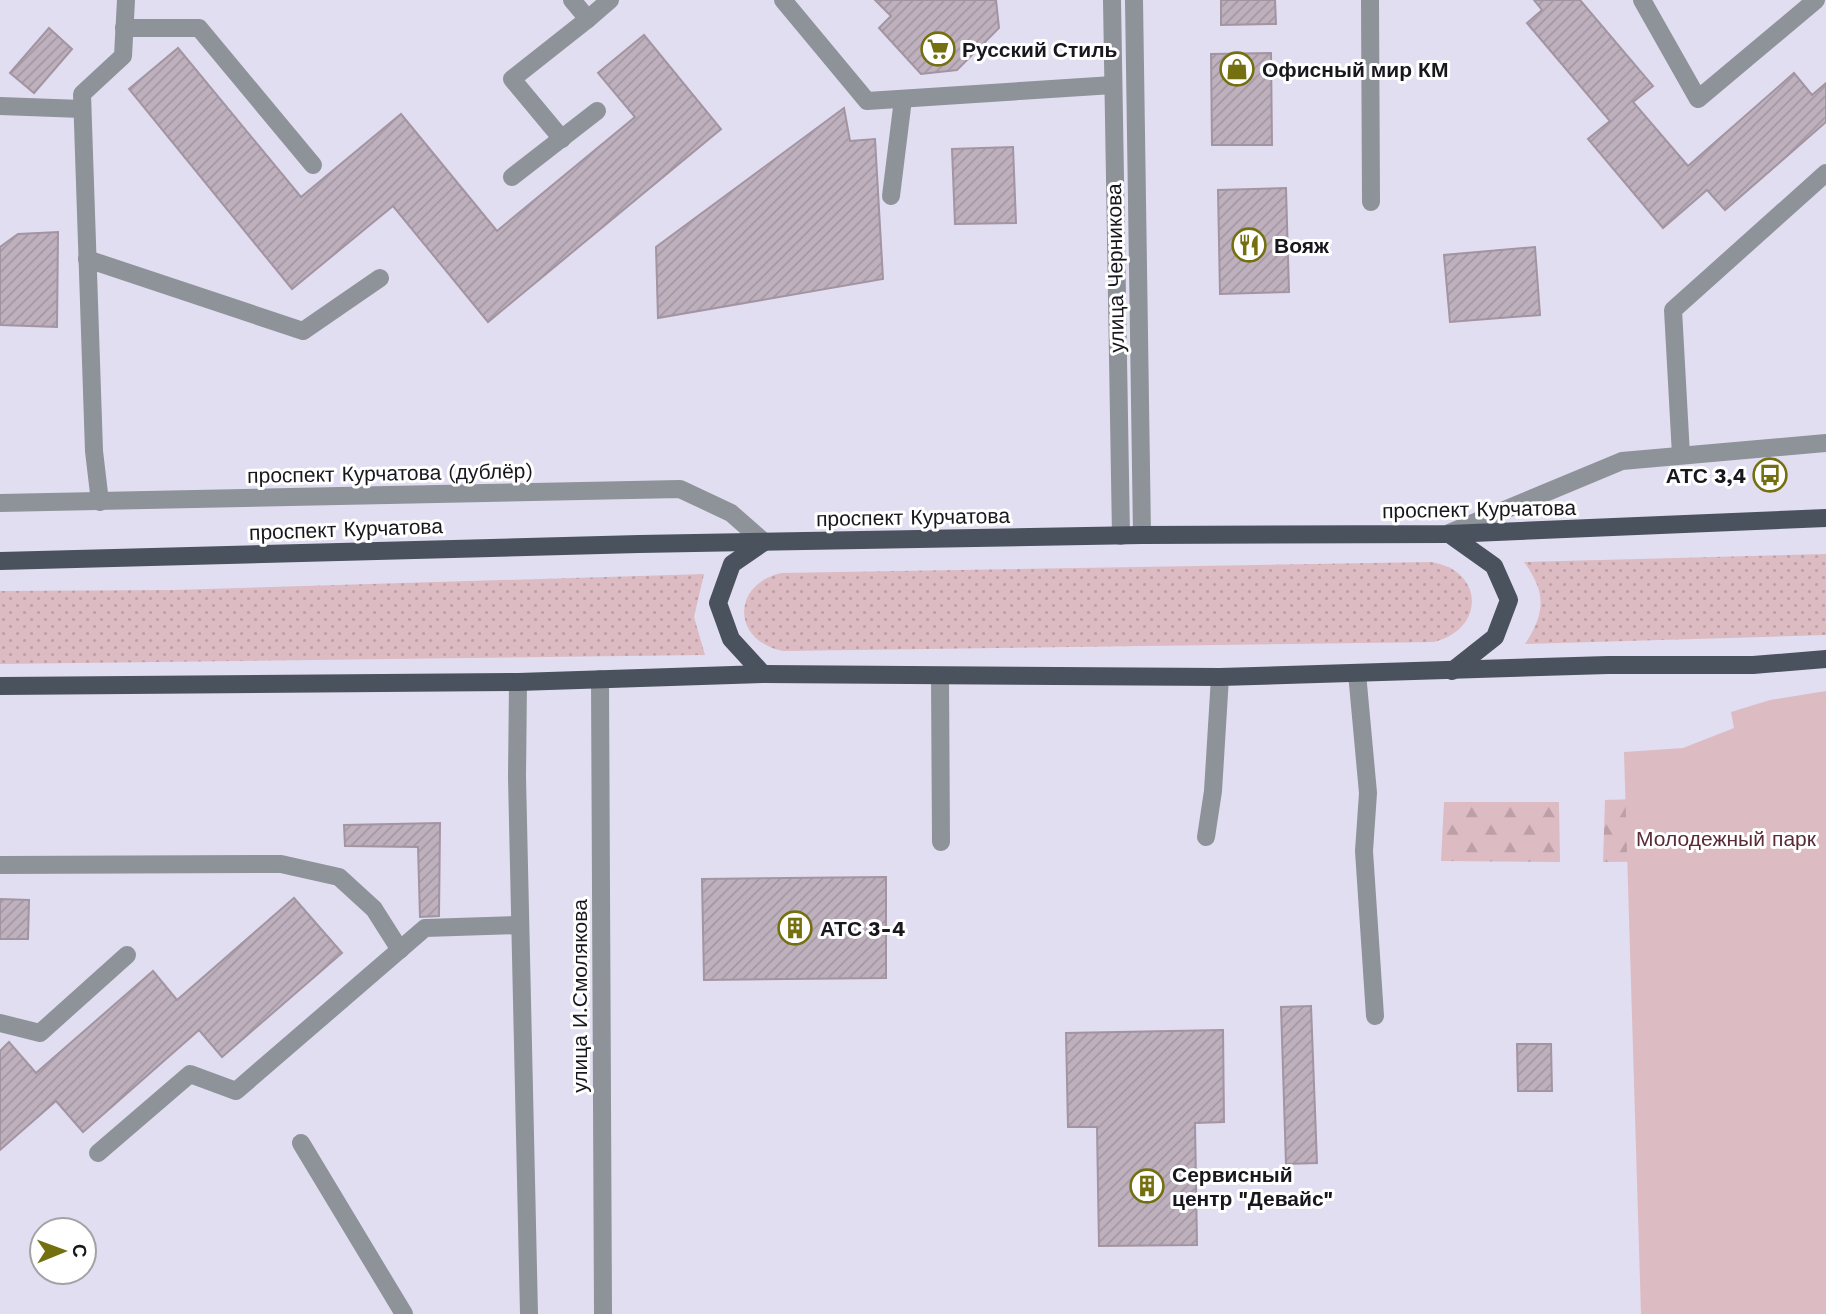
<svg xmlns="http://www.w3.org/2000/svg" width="1826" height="1314" viewBox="0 0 1826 1314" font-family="'Work Sans',sans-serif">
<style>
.grass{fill:url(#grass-dots)}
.forest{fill:url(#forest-firs)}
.park{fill:#ddbbc3}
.building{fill:url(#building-hatch);stroke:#a394a2;stroke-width:2}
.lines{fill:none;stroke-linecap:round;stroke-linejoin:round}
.minor{stroke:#8e9299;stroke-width:18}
.major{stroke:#4a525e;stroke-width:18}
.labels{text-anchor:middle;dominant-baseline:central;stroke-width:6;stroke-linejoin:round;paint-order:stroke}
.poi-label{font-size:21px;font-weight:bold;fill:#18171d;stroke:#fff;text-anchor:start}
.street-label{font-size:21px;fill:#18171d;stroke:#fff}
.park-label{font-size:21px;fill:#592a38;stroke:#fff}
</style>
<defs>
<pattern id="grass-dots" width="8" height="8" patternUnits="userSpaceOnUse" patternTransform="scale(1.75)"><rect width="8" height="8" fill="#ddbbc3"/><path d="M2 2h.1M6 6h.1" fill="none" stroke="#bda0a7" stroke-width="1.8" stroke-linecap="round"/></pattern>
<pattern id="forest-firs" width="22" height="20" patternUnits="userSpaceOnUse" patternTransform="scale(1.75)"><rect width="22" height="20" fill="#ddbbc3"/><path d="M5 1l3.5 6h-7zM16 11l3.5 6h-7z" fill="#bda0a7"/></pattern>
<pattern id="building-hatch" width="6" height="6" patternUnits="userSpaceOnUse" patternTransform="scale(1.75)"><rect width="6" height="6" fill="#bfb0be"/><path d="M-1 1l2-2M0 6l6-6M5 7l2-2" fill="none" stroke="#a397a3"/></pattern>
</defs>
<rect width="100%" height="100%" fill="#e1def1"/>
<g class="grass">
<path d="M1826,554V635L1525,644C1546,612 1546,592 1524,562Z"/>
<path d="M1431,562C1484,570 1486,629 1434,642L783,651C732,641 731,585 781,573Z"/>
<polygon points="704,574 694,617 705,655 0,664 0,591 174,590"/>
</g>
<g class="forest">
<polygon points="1704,797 1708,861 1603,862 1605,800"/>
<polygon points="1444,802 1559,802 1560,862 1441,861"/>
</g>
<polygon class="park" points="1826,691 1826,1314 1641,1314 1624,752 1683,748 1734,728 1731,712 1770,700"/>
<g class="building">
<polygon points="875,0 996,0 999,28 957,70 921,74 879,28 891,16"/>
<polygon points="1221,0 1275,0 1276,24 1221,25"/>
<polygon points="1534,0 1580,0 1653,86 1633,102 1688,166 1794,73 1812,95 1826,83 1826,122 1725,210 1707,190 1663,228 1588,139 1610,121 1527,23 1542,10"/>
<polygon points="49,28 72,49 34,93 10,73"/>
<polygon points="644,35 721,129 488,322 393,206 292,289 129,89 178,48 301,197 401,114 497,231 635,117 598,73"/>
<polygon points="1271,53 1272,145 1212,145 1211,54"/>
<polygon points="844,108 850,141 875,139 883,279 658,318 656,247"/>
<polygon points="1013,147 1016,223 955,224 952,149"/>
<polygon points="1286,188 1289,292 1220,294 1218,190"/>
<polygon points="58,232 57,327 0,325 0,247 18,234"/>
<polygon points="1535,247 1540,315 1450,322 1444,255"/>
<polygon points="440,823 439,916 420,917 418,847 345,846 344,825"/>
<polygon points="886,877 886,978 704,980 702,879"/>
<polygon points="294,898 342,953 222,1057 199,1030 83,1132 56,1101 0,1150 0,1051 9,1042 36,1073 153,971 177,1000"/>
<polygon points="0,899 29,900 28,939 0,939"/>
<polygon points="1311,1006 1317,1163 1286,1164 1281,1007"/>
<polygon points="1223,1030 1224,1122 1195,1123 1197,1245 1099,1246 1097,1127 1068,1127 1066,1033"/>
<polygon points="1517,1044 1551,1044 1552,1091 1518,1091"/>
</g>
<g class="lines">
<g class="minor">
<polyline points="572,0 588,19 610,0"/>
<polyline points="783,0 867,101 1113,85"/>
<polyline points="1112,0 1121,536"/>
<polyline points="1134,0 1142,535"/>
<polyline points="1370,0 1371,202"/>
<polyline points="1642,0 1698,99 1816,0"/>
<polyline points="124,28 199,28 313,165"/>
<polyline points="0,106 82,109"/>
<polyline points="562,139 512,79 588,19"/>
<polyline points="512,177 597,111"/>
<polyline points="891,196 903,99"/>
<polyline points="87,259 303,331 380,278"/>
<polyline points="1681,455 1673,310 1826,173"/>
<polyline points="100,502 94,451 82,94 123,56 126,0"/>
<polyline points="0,503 680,489 731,513 764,542"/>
<polyline points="1449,533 1622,461 1826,443"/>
<polyline points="1357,673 1368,793 1364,851 1375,1016"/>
<polyline points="940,677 941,842"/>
<polyline points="600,679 603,1314"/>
<polyline points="518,682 517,777 529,1314"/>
<polyline points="1206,837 1213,791 1220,677"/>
<polyline points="0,865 281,864 339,877 374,909 400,950"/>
<polyline points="0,1023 40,1033 127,955"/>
<polyline points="301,1143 404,1314"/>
<polyline points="98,1153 190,1074 236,1091 425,928 520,925"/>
</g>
<g class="major">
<polyline points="1449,534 1494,566 1509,600 1495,637 1452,671"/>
<polyline points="0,561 639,544 1142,535 1449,534 1826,518"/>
<polyline points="763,674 731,639 718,603 732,564 764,542"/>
<polyline points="0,686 518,682 763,674 1220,677 1608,665 1753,665 1826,659"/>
</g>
</g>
<defs>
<symbol id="supermarket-ring" viewBox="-11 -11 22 22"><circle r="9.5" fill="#fff" stroke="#746f0f" stroke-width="1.5"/><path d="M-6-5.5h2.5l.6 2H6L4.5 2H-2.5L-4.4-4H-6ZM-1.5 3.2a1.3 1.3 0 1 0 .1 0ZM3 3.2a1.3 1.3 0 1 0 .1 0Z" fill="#746f0f"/></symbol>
<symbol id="shop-ring" viewBox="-11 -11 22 22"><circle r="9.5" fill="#fff" stroke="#746f0f" stroke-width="1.5"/><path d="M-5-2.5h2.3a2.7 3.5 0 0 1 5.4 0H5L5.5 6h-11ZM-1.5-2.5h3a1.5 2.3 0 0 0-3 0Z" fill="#746f0f"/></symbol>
<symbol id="restaurant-ring" viewBox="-11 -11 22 22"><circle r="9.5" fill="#fff" stroke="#746f0f" stroke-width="1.5"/><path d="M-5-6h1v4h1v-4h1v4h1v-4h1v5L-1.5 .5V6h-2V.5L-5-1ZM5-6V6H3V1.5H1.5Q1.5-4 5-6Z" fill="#746f0f"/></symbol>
<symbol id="bus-ring" viewBox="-11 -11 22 22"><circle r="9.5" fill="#fff" stroke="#746f0f" stroke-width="1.5"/><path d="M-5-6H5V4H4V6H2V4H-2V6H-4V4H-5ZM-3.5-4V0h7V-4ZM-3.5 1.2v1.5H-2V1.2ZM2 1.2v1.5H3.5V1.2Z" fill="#746f0f"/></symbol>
<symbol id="building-ring" viewBox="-11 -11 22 22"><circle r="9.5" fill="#fff" stroke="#746f0f" stroke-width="1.5"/><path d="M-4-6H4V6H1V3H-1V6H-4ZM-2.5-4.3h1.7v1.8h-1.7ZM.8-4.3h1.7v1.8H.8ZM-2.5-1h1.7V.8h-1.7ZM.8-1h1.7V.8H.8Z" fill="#746f0f"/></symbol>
</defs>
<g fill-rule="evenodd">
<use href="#supermarket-ring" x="919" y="30" width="38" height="38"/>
<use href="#shop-ring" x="1218" y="50" width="38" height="38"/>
<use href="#restaurant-ring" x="1230" y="226" width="38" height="38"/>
<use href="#bus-ring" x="1751" y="456" width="38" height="38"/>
<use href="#building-ring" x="776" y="909" width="38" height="38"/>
<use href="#building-ring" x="1128" y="1167" width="38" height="38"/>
</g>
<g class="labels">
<g class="poi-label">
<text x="962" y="49">Русский Стиль</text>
<text x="1262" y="69">Офисный мир КМ</text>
<text x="1274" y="245">Вояж</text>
<text x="1746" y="475" text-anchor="end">АТС 3,4</text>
<text x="820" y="928">АТС 3-4</text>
<text x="1172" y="1174">Сервисный<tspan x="1172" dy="24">центр "Девайс"</tspan></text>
</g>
<g class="street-label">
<text transform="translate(1115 268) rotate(-91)">улица Черникова</text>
<text transform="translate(390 473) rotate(-1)">проспект Курчатова (дублёр)</text>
<text transform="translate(1479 509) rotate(-1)">проспект Курчатова</text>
<text transform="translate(913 517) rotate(-1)">проспект Курчатова</text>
<text transform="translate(346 529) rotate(-2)">проспект Курчатова</text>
<text transform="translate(579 996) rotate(-90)">улица И.Смолякова</text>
</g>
<g class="park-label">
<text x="1726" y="838">Молодежный парк</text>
</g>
</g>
<g transform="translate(63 1251) rotate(89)"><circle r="33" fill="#ffffff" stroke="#a3a2a5" stroke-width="2"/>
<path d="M0-5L12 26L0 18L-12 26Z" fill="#746f0f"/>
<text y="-10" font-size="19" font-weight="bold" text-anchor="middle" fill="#18171d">С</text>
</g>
</svg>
